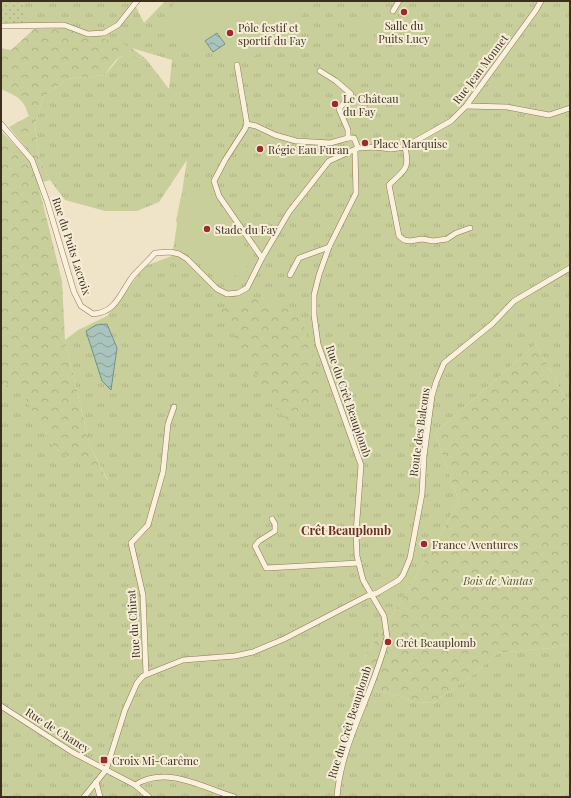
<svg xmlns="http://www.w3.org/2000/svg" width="571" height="798" viewBox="0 0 571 798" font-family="'Playfair Display',serif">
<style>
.grass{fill:url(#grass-tufts)}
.forest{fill:url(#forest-crowns)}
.garden{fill:url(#garden-dots)}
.pitch{fill:#c9cf9b}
.water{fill:url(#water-waves);stroke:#6f938a}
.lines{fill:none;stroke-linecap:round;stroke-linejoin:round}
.minor-casing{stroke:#8d765c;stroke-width:6}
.minor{stroke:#faf1dc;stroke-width:5}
.poi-dot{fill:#9e2a2b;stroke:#f7eed8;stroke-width:1.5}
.labels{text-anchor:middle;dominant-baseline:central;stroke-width:4;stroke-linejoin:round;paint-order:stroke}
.poi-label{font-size:11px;fill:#3d2e20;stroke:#f7eed8;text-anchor:start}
.street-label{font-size:11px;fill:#3d2e20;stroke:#f7eed8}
.park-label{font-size:11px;font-style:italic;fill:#4d5a26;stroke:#f7eed8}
.neighbourhood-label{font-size:12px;font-weight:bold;fill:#6b2e1e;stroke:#f7eed8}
</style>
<defs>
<pattern id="grass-tufts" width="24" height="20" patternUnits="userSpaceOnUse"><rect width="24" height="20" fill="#c9cf9b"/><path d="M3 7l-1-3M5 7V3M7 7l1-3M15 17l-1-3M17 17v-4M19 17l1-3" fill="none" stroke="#aeb285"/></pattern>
<pattern id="forest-crowns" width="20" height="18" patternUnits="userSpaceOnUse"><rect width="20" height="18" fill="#c9cf9b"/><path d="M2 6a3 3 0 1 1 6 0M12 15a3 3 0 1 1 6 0" fill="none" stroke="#aeb285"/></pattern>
<pattern id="garden-dots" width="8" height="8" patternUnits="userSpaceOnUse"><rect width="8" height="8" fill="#c9cf9b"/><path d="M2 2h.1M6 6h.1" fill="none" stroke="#aeb285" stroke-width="1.8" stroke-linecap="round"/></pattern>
<pattern id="water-waves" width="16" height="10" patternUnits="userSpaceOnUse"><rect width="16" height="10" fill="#a9c4bc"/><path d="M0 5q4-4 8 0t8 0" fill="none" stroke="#8ba098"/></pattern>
</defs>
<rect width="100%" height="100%" fill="#f0e4c8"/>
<polygon class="grass" points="22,1 133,1 144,23 165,1 570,1 570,407 536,344 435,433 459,502 403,598 364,658 360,672 360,687 396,695 415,702 433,703 474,674 498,653 551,648 570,644 570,797 1,797 1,389 15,380 55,449 108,480 90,446 65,340 78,330 107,316 145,266 172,256 187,160 159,202 137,211 105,211 65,200 50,180 39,159 35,125 43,97 67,79 105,75 119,58 127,54 146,59 169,89 172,60 64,28 27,28"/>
<g class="forest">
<path d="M64,28L129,46L146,59C121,52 119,54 105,75L67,79L43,97L35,125L39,159L50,180L43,182L35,159L9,127L29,116C23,98 18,97 1,89V48L11,50L34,29Z"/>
<polygon points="1,131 31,162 39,188 62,281 65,340 90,446 108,481 55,449 15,381 1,389"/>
<polygon points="255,297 300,314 323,390 290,422 273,405 220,310"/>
<polygon points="536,344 570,407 570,644 551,648 498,653 474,674 433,703 415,702 396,695 360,687 360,672 364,658 403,598 459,502 435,433"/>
</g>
<polygon class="garden" points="1,1 22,1 27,24 1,24"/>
<g class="pitch">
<polygon points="175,1 302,1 303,11 300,27 240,65 231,65 223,55 201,51 170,34 167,28 167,20"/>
<polygon points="363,13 381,27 370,32 355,23"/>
<polygon points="201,186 215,198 254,261 226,283 183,238 176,221 181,196"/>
</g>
<g class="water">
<polygon points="217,33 225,44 213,52 205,41"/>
<polygon points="107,324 117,348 111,390 102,381 86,331 96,325"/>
</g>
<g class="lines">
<defs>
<g id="minor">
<polyline points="393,11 399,1"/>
<polyline points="1,26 64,25 88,34 104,33 118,25 137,1"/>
<polyline points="237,65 247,124 256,126 275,135 296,141 330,143 348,138 354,138 358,148"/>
<polyline points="320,71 336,81 351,94 339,109 348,130 348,138"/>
<polyline points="466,106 507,107 549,115 570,108"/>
<path d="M1,124L32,160L47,201L74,292L81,306L93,314C117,312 120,293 133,276C140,268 148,261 155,253L170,252L179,254L187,259L217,289L227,294L238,293L247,288L262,258L289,212L329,161L358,148L374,147L391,149L405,147L451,121L466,106L536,10L541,1"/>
<polyline points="247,124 245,129 225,160 214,181 219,196 262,258"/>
<path d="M405,147C410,170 405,169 389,185L399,236L404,240L410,241L422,239L433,241L447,239L456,233L470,228"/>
<polyline points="290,275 299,258 329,247"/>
<polyline points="272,519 275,524 275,531 259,541 255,546 266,568 359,563"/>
<polyline points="146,674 143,595 131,543 148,525 163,472 168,424 174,407"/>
<polyline points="1,706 72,752 135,785 149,797"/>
<polyline points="96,782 100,797"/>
<path d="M135,785C167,765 203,788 234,797"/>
<polyline points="84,797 106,770 125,710 137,683 143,676 183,660 235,656 253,652 284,639 367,596 377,593 399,580 403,575 410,558 422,494 424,456 432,396 436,382 444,363 492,324 514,301 570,268"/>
<path d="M337,797C341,742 375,690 387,637L384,616L363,580L357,556L356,533L361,465L318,344L314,315V295L319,275L329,247L356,193L355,150"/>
</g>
</defs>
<use href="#minor" class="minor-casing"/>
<use href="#minor" class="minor"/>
</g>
<g class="poi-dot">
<circle cx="404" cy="12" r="4"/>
<circle cx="230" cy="33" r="4"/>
<circle cx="335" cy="104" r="4"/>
<circle cx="365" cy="143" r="4"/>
<circle cx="260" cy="149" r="4"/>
<circle cx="207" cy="229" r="4"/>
<circle cx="424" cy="544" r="4"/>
<circle cx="388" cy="642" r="4"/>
<rect x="100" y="756" width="8" height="8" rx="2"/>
</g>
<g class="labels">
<g class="poi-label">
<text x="404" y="25" text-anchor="middle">Salle du<tspan x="404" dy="13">Puits Lucy</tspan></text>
<text x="238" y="27">Pôle festif et<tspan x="238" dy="13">sportif du Fay</tspan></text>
<text x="343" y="98">Le Château<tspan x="343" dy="13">du Fay</tspan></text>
<text x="373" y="143">Place Marquise</text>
<text x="268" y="149">Régie Eau Furan</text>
<text x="215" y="229">Stade du Fay</text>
<text x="432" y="544">France Aventures</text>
<text x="396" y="642">Crêt Beauplomb</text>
<text x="112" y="760">Croix Mi-Carême</text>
</g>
<g class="street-label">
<text transform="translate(480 69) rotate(-53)">Rue Jean Monnet</text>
<text transform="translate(72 246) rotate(72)">Rue du Puits Lacroix</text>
<text transform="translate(349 401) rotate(71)">Rue du Crêt Beauplomb</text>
<text transform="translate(419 432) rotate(-82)">Route des Balcons</text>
<text transform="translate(133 624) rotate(-94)">Rue du Chirat</text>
<text transform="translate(349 722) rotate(-72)">Rue du Crêt Beauplomb</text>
<text transform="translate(58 730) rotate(32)">Rue de Chaney</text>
</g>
<g class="park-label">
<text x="498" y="580">Bois de Nantas</text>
</g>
<g class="neighbourhood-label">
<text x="346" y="530">Crêt Beauplomb</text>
</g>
</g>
<rect width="571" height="798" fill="none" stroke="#3d2e20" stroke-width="4"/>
</svg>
